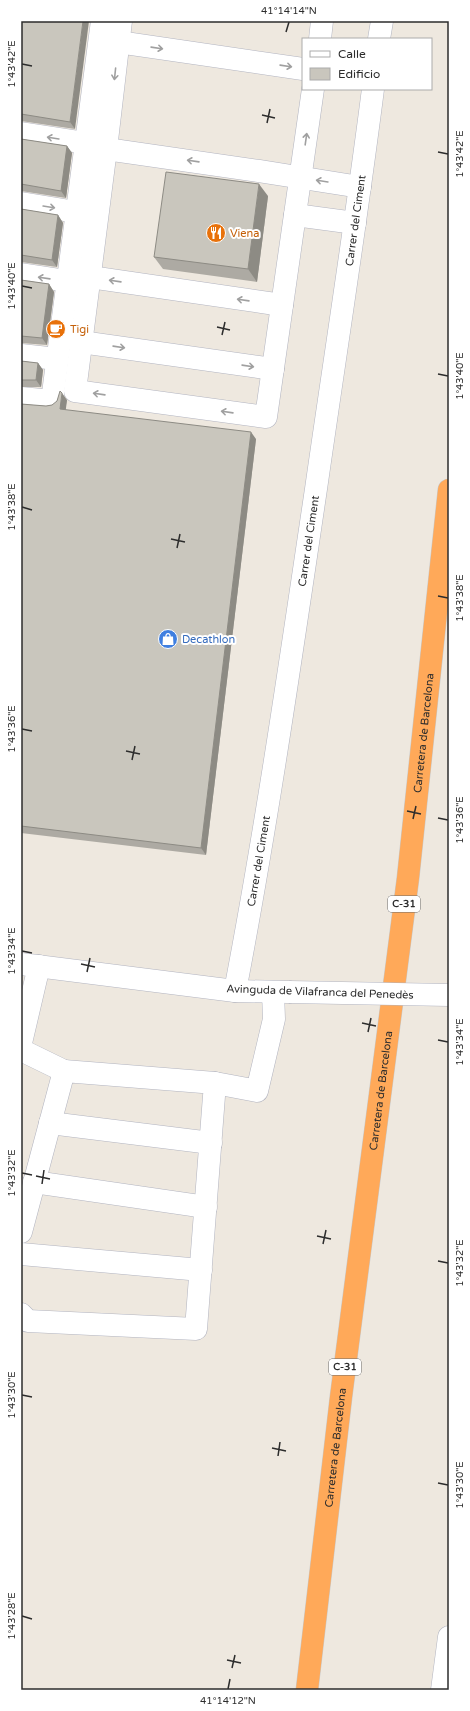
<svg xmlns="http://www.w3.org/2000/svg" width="470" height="1711" viewBox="0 0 470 1711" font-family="'Varela Round',sans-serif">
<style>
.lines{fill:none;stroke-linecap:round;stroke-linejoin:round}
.minor-casing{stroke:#b2b4c0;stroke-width:23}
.highway-casing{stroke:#c8c8c8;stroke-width:23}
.minor{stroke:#fff;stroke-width:22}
.highway{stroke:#ffa959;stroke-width:22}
.minor-bridge-casing{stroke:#b2b4c0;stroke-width:23;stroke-linecap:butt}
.minor-bridge{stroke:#fff;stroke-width:22}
.wall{fill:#adaaa3}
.shaded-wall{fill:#8d8b84}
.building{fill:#c9c6bd;stroke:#8d8b84}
.oneway{stroke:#a0a0a0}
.ticks{fill:none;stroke:#2c2c2c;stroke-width:1.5}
.labels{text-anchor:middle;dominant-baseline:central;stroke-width:4;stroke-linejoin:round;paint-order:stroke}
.shield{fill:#fff;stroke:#6b6b6b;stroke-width:1}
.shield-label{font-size:10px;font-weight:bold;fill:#2c2c2c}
.street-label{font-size:11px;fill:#2c2c2c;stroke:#fff}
.food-label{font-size:11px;fill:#c56008;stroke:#fff;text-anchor:start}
.shop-label{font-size:11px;fill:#366cbe;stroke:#fff;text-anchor:start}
.neatline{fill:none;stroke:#2c2c2c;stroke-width:1.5}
.ticks-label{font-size:10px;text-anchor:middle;fill:#2c2c2c}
</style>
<rect width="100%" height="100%" fill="#eee8df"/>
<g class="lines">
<defs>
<g id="minor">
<polyline points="121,21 106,149 75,391 266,417 313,89"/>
<polyline points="320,39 322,21"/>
<polyline points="379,39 382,21"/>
<polyline points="118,42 303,69"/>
<polyline points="21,133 86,143"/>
<polyline points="106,149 259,171 360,187"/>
<polyline points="21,203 76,212"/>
<polyline points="295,215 355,223"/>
<polyline points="21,274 67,281"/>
<polyline points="90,277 282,305"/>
<polyline points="81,342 273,369"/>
<polyline points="21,355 57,359"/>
<polyline points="21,398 52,401 102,21"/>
<polyline points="21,964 235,991 289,992"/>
<path id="s1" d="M235,991C267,824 291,657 316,489C335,356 356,223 373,89"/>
<polyline points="21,1043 39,966"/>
<polyline points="21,1050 64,1071"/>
<polyline points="215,1083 257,1091 274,1019 273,992"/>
<polyline points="50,1123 211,1143"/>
<polyline points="34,1182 206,1207"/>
<polyline points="21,1232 64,1071 215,1083 196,1329 28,1321 21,1314"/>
<polyline points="21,1254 201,1270"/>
<polyline points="442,1690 449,1637"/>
</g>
<g id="highway">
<path id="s2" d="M307,1690L341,1397L408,878L449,490"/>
</g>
</defs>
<use href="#minor" class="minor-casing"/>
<use href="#highway" class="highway-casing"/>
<use href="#minor" class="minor"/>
<use href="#highway" class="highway"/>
<defs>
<polyline id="minor-bridge" points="289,992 449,995"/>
</defs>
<use href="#minor-bridge" class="minor-bridge-casing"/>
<use href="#minor-bridge" class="minor-bridge"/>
</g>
<g class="wall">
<polygon points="21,21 75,129 21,121"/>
<polygon points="21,139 67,146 72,153 66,198 21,191"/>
<polygon points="268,196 257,282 163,269 154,257"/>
<polygon points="21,209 58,215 63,223 57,267 21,262"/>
<polygon points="21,280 49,284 54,292 47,345 21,343"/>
<polygon points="21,361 38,363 43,370 41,387 21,387"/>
<polygon points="67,400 65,410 256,439 206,855 21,833 21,404 46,406 52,405"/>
</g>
<g class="shaded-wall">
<polygon points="83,21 89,21 75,129 70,122"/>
<polygon points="67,146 72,153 66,198 61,191"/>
<polygon points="259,184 268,196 257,282 248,269"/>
<polygon points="58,215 63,223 57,267 52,260"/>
<polygon points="49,284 54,292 47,345 42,338"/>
<polygon points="38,363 43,370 41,387 36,380"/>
<polygon points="62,393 67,400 65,416 60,409"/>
<polygon points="251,432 256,439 206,855 201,848"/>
</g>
<g class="building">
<polygon points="21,21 83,21 70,122 21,114"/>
<polygon points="21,139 67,146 61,191 21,184"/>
<polygon points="166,172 259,184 248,269 154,257"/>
<polygon points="21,209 58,215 52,260 21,255"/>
<polygon points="21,280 49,284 42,338 21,336"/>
<polygon points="21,361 38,363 36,380 21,380"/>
<polygon points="60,391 62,393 60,409 251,432 201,848 21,826 21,404 46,406 52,405 57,401"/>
</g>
<defs><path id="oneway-shaft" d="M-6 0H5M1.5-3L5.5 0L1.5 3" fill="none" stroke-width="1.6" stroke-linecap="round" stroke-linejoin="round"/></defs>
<g class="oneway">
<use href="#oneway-shaft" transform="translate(157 48) rotate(8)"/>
<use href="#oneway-shaft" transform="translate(286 66) rotate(8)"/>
<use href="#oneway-shaft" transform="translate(115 74) rotate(96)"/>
<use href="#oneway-shaft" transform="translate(53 138) rotate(-171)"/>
<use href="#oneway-shaft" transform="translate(306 139) rotate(-82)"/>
<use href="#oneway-shaft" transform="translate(193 161) rotate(-172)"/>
<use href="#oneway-shaft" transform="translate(322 181) rotate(-171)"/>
<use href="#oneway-shaft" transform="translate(49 207) rotate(9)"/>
<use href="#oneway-shaft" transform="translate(44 278) rotate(-172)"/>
<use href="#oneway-shaft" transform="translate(115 281) rotate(-172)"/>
<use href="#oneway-shaft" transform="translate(243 300) rotate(-172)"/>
<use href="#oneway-shaft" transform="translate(119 347) rotate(8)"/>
<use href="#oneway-shaft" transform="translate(248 366) rotate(8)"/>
<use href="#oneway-shaft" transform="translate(99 394) rotate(-172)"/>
<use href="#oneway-shaft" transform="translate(227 412) rotate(-172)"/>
</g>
<path class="ticks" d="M286,32L289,22M22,64L32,66M262,115L275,118M267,123L270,109M438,152L448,154M22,286L32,288M217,327L230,330M222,335L225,322M438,374L448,376M22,507L32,510M171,539L185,542M177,548L180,534M438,596L448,598M22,729L32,731M126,751L140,754M132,760L135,746M407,811L421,814M438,818L448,820M413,819L416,806M22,951L32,953M81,964L95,967M87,972L90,958M362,1023L376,1026M368,1032L371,1018M438,1040L448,1042M22,1173L32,1175M36,1176L50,1179M42,1184L44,1170M317,1236L331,1239M323,1244L326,1230M438,1261L448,1263M22,1395L32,1397M272,1448L286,1451M278,1456L280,1442M438,1483L448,1485M22,1616L32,1619M227,1660L241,1663M232,1668L235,1655M228,1689L230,1679"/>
<defs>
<symbol id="restaurant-disc" viewBox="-11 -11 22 22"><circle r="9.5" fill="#e8710a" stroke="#fff"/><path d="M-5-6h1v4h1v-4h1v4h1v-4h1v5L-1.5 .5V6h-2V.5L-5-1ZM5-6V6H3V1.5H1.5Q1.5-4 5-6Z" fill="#fff"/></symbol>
<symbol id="cafe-disc" viewBox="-11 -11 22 22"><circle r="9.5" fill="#e8710a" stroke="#fff"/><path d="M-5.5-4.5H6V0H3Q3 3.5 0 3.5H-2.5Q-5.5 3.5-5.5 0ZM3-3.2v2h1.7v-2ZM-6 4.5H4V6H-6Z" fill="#fff"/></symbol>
<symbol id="shop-disc" viewBox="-11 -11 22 22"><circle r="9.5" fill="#3f7fe0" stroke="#fff"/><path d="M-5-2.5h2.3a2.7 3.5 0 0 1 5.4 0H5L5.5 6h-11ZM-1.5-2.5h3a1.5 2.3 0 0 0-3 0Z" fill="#fff"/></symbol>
</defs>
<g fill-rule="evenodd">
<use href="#restaurant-disc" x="205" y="222" width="22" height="22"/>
<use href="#cafe-disc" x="45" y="318" width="22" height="22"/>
<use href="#shop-disc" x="157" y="628" width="22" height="22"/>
</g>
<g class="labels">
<g class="shield">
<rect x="388" y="896" width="32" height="16" rx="3"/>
<rect x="329" y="1359" width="32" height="16" rx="3"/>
</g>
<g class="shield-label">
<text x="404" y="904">C-31</text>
<text x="345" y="1367">C-31</text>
</g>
<g class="street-label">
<text stroke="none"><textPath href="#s1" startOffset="780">Carrer del Ciment</textPath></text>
<text stroke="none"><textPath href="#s1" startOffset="456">Carrer del Ciment</textPath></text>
<text stroke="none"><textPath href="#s2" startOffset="964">Carretera de Barcelona</textPath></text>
<text stroke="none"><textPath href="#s1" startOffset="132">Carrer del Ciment</textPath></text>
<text transform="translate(320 992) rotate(2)">Avinguda de Vilafranca del Penedès</text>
<text stroke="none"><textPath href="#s2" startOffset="604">Carretera de Barcelona</textPath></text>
<text stroke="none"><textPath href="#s2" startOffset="244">Carretera de Barcelona</textPath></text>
</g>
<g class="food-label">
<text x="230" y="233">Viena</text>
<text x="70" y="329">Tigi</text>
</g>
<g class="shop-label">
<text x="182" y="639">Decathlon</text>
</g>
</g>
<rect width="470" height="1711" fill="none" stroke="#ffffff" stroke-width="44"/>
<rect x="302" y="38" width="130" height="52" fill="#ffffff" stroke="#ababab"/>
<rect x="310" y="51" width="20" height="6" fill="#ffffff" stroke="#ababab"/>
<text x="338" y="58" font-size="12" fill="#2c2c2c">Calle</text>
<rect x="310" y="68" width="20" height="12" fill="#c9c6bd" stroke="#ababab"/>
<text x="338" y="78" font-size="12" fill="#2c2c2c">Edificio</text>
<rect x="22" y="22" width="426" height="1667" class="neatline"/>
<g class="ticks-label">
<text x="289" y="14">41°14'14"N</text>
<text transform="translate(11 64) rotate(-90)" y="4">1°43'42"E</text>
<text transform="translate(459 154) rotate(-90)" y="4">1°43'42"E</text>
<text transform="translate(11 286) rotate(-90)" y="4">1°43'40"E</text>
<text transform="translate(459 376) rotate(-90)" y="4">1°43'40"E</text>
<text transform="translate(11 507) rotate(-90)" y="4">1°43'38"E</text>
<text transform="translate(459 598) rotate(-90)" y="4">1°43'38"E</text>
<text transform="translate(11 729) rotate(-90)" y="4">1°43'36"E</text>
<text transform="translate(459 820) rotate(-90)" y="4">1°43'36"E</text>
<text transform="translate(11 951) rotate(-90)" y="4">1°43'34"E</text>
<text transform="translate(459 1042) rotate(-90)" y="4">1°43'34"E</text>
<text transform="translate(11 1173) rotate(-90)" y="4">1°43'32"E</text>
<text transform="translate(459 1263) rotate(-90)" y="4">1°43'32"E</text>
<text transform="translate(11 1395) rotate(-90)" y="4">1°43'30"E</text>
<text transform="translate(459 1485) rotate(-90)" y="4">1°43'30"E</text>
<text transform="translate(11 1616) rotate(-90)" y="4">1°43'28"E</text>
<text x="228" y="1704">41°14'12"N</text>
</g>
</svg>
